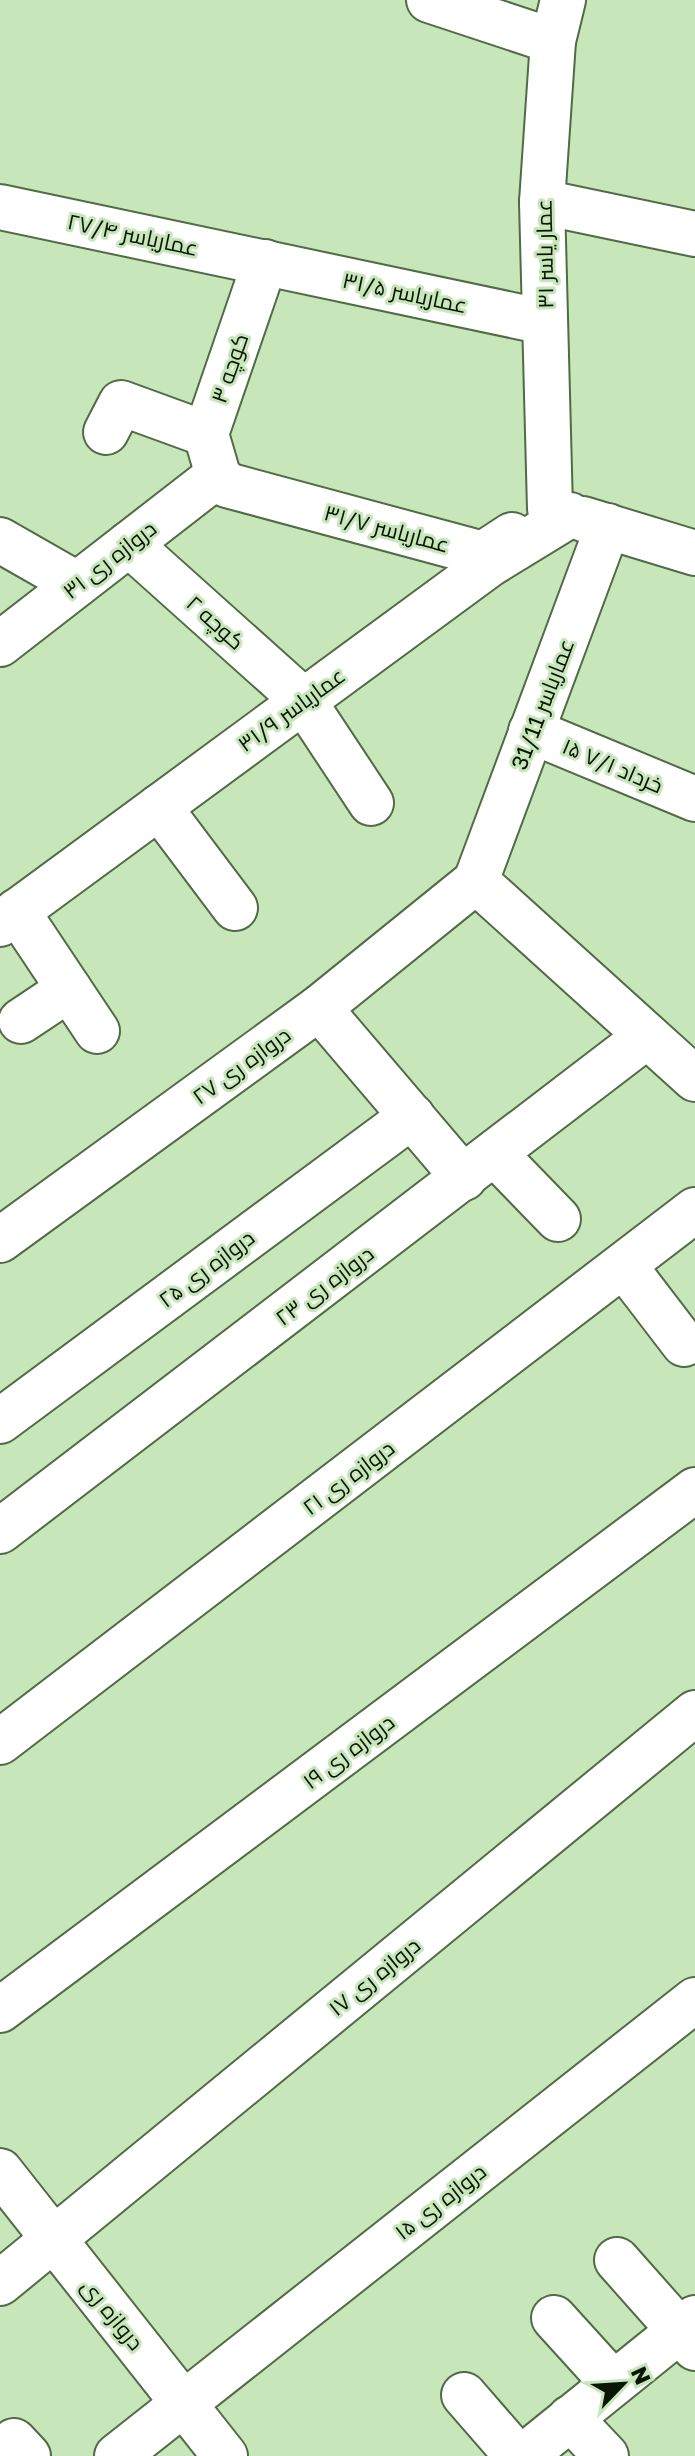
<svg xmlns="http://www.w3.org/2000/svg" width="695" height="2456" viewBox="0 0 695 2456" font-family="'Golos Text',Cairo,sans-serif">
<style>
.lines{fill:none;stroke-linecap:round;stroke-linejoin:round}
.minor-casing{stroke:#506b45;stroke-width:48}
.major-casing{stroke:#506b45;stroke-width:48}
.minor{stroke:#fff;stroke-width:44}
.major{stroke:#fff;stroke-width:44}
.labels{text-anchor:middle;dominant-baseline:central;stroke-width:6;stroke-linejoin:round;paint-order:stroke}
.street-label{font-size:22px;fill:#0a1506;stroke:#c7e6ba}
</style>
<rect width="100%" height="100%" fill="#c7e6ba"/>
<g class="lines">
<defs>
<g id="minor">
<polyline points="429,0 553,41"/>
<polyline points="542,202 695,234"/>
<polyline points="0,207 545,322"/>
<polyline points="265,262 206,434 218,475 227,485 483,554 512,535"/>
<polyline points="106,432 121,403 206,434"/>
<polyline points="550,509 542,202 553,41 563,0"/>
<polyline points="583,519 695,553"/>
<polyline points="0,540 77,584"/>
<polyline points="129,544 303,700 371,803"/>
<polyline points="0,644 218,475"/>
<polyline points="531,731 695,799"/>
<polyline points="159,807 235,908"/>
<polyline points="476,881 608,526"/>
<polyline points="476,881 695,1079"/>
<polyline points="17,911 97,1031"/>
<polyline points="0,924 490,564 570,515"/>
<polyline points="319,1008 464,1178"/>
<polyline points="21,1021 69,989"/>
<polyline points="495,1154 558,1219"/>
<polyline points="0,1240 319,1008 476,881"/>
<polyline points="625,1267 684,1344"/>
<polyline points="0,1421 412,1116"/>
<polyline points="0,1531 647,1036"/>
<polyline points="0,1742 695,1210"/>
<polyline points="0,2010 695,1490"/>
<polyline points="617,2260 695,2348"/>
<polyline points="0,2283 695,1713"/>
<polyline points="554,2318 613,2383"/>
<polyline points="464,2395 517,2456"/>
<polyline points="570,2418 606,2456"/>
<polyline points="14,2441 28,2456"/>
<polyline points="117,2456 695,2000"/>
<polyline points="524,2456 695,2318"/>
</g>
<polyline id="major" points="0,2171 225,2456"/>
</defs>
<use href="#minor" class="minor-casing"/>
<use href="#major" class="major-casing"/>
<use href="#minor" class="minor"/>
<use href="#major" class="major"/>
</g>
<g class="labels">
<g class="street-label">
<text transform="translate(133 234) rotate(12)">عماریاسر ۲۷/۴</text>
<text transform="translate(544 254) rotate(-91)">عمار یاسر ۳۱</text>
<text transform="translate(405 292) rotate(12)">عماریاسر ۳۱/۵</text>
<text transform="translate(229 368) rotate(-71)">کوچه ۳</text>
<text transform="translate(387 528) rotate(15)">عماریاسر ۳۱/۷</text>
<text transform="translate(109 559) rotate(-38)">دروازه ری ۳۱</text>
<text transform="translate(216 622) rotate(42)">کوچه ۲</text>
<text transform="translate(542 704) rotate(-69)">عماریاسر 31/11</text>
<text transform="translate(291 709) rotate(-36)">عماریاسر ۳۱/۹</text>
<text transform="translate(613 765) rotate(23)">۱۵ خرداد ۷/۱</text>
<text transform="translate(241 1065) rotate(-36)">دروازه ری ۲۷</text>
<text transform="translate(206 1268) rotate(-37)">دروازه ری ۲۵</text>
<text transform="translate(324 1285) rotate(-37)">دروازه ری ۲۳</text>
<text transform="translate(348 1477) rotate(-37)">دروازه ری ۲۱</text>
<text transform="translate(348 1751) rotate(-37)">دروازه ری ۱۹</text>
<text transform="translate(374 1976) rotate(-39)">دروازه ری ۱۷</text>
<text transform="translate(440 2201) rotate(-38)">دروازه ری ۱۵</text>
<text transform="translate(113 2314) rotate(51)">دروازه ری</text>
</g>
</g>
<g transform="translate(623 2384) rotate(65)" stroke="#c7e6ba" stroke-width="6" paint-order="stroke">
<path d="M0-6L14 30L0 20L-14 30Z" fill="#0a1506"/>
<text y="-12" font-size="22" font-weight="bold" text-anchor="middle" fill="#0a1506">N</text>
</g>
</svg>
